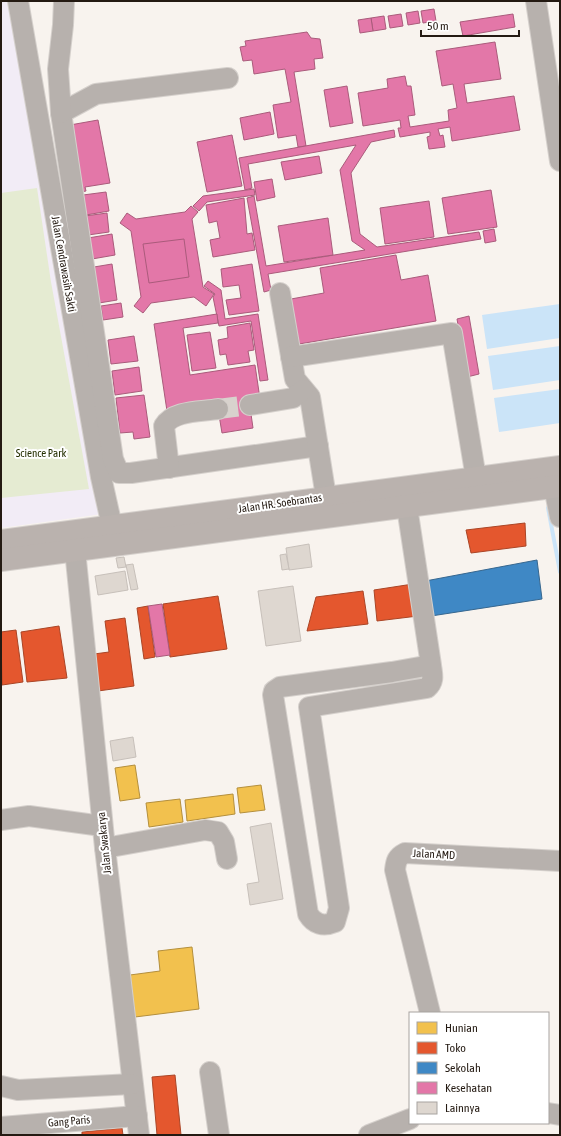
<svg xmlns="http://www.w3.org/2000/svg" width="561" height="1136" viewBox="0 0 561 1136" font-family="'Asap Condensed',sans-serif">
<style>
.education{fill:#f2ecf6}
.green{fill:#e5ebd2}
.water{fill:#cbe4f8}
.homes{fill:#f2c14e;stroke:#b48f3c}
.shops{fill:#e4572e;stroke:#aa4526}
.schools{fill:#3f88c5;stroke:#37678f}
.health{fill:#e377a8;stroke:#aa5b7b}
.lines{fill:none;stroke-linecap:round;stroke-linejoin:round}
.stream{stroke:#cbe4f8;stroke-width:4}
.building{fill:#ded7d0;stroke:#c7c0ba}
.minor-tunnel{stroke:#d8d2cd;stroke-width:20;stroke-dasharray:20 10;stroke-linecap:butt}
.minor-casing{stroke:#d5d0cc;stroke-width:22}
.major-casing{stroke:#d5d0cc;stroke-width:24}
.minor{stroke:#b7b1ad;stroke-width:20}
.major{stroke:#bab2ae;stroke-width:22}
.labels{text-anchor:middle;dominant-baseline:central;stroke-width:4;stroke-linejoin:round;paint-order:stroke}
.street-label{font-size:11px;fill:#241a12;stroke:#fff}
.park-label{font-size:11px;fill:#242f00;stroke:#fff}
</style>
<rect width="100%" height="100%" fill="#f8f3ee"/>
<polygon class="education" points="1,1 16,1 102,514 1,528"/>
<polygon class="green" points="37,188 51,282 89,489 1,498 1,193"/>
<g class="water">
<polygon points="560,304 560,338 487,349 482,315"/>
<polygon points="560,346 560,380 493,390 488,356"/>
<polygon points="560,389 560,423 499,432 494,398"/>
</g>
<g class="homes">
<polygon points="135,765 140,798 120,801 115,768"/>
<polygon points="261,785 265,810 240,813 237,788"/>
<polygon points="233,794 235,814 187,821 185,800"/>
<polygon points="180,799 183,822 149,827 146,803"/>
<polygon points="192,947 199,1009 135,1017 130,975 160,971 158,951"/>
</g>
<g class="shops">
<polygon points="525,523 526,546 471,553 466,530"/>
<polygon points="413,584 418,616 377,621 374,590"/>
<polygon points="363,591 368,624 307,631 316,597"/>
<polygon points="218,596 227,649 170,657 163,604"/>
<polygon points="148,606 155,657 144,659 137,608"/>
<polygon points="125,618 134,686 98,691 94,654 109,652 105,621"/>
<polygon points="59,626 67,678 27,682 21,632"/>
<polygon points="16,630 23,682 2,685 1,632"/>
<polygon points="175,1075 181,1135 157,1135 152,1077"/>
<polygon points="122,1128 123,1135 82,1135 82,1132"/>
</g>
<polygon class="schools" points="537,560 542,599 431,616 420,582"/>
<g class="health">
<polygon points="434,9 436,21 423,23 421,11"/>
<polygon points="418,11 420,23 408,25 406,13"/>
<polygon points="401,14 403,26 390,28 388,16"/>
<polygon points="513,14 515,27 463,36 460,22"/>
<polygon points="384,16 386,29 373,31 371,18"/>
<polygon points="371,18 373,31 360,33 358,20"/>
<polygon points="307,32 311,38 320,39 323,58 314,59 315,69 294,72 306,146 298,147 296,135 278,138 273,105 291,102 285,69 254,74 252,60 243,61 240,47 246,46 245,41"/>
<polygon points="495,42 501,79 464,84 467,103 514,96 520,130 452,141 450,127 438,129 440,136 443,135 445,147 429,149 427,137 430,136 430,132 400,137 398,128 401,128 400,120 363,126 358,93 388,88 387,79 405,76 407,86 411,86 415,115 408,116 410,127 449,121 448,110 457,108 453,84 442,86 436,51"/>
<polygon points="347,86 353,123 330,127 324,90"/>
<polygon points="270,112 274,134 244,140 240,118"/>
<polygon points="98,120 110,183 85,187 86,191 75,193 70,125"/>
<polygon points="394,130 395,137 371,142 351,173 360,234 377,247 479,232 481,239 268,274 271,290 264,292 247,198 254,196 266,266 365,250 352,241 340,170 356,145 248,164 252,188 245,190 239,158"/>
<polygon points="232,135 242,186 207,192 197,142"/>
<polygon points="319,156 322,173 285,180 281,162"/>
<polygon points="272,179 275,197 257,201 254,182"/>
<polygon points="254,189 255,195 207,202 199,211 193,206 203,196"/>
<polygon points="491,190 497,227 448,234 442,198"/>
<polygon points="106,192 109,211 86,215 83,195"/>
<polygon points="244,198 247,234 252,233 255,250 213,257 210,240 220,238 217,221 209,223 206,205"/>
<polygon points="429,201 434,237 385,244 380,208"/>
<polygon points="191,206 198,212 192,219 203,287 214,294 206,306 194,297 151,303 143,313 134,306 141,297 131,231 120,223 127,213 136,219 185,212"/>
<polygon points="107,213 109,232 88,235 85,216"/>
<polygon points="328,218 333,255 284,262 278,226"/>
<polygon points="494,229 496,241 485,243 483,231"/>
<polygon points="112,234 115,255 92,259 88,238"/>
<polygon points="184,239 189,277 149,283 143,244"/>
<polygon points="396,255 401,280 428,275 436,321 299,344 291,299 324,293 320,268"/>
<polygon points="112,264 117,300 99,303 94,267"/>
<polygon points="252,264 259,311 229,315 226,300 241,298 239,285 223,287 221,269"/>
<polygon points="208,281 221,290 225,319 258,314 268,380 260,381 251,321 219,326 213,297 215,294 204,286"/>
<polygon points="121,303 123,317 103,320 101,306"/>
<polygon points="217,314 218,323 183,328 190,375 255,365 260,399 249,400 253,428 222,433 217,403 167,411 154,324"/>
<polygon points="469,316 479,374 467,377 457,319"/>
<polygon points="250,323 254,350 248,351 250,362 228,365 226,354 220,355 218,340 228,338 227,327"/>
<polygon points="210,332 216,368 192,371 187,335"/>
<polygon points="134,336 138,361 111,364 108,340"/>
<polygon points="139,367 142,391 115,395 112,371"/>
<polygon points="144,395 150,437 134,439 133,432 120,433 116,398"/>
<polygon points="162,604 170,655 156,657 148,606"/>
</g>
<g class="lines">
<polyline class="stream" points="548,508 560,572"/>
</g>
<g class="building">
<polygon points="309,544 312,567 289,570 286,548"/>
<polygon points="286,554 289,569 282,570 280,555"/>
<polygon points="124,557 126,567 118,568 116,558"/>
<polygon points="133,564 138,589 131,590 126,565"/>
<polygon points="125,571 128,590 98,595 95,576"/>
<polygon points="293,586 301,641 266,646 258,591"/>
<polygon points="133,737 136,757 113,761 110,741"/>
<polygon points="271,823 283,899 250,905 247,884 259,882 250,827"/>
</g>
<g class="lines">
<polyline class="minor-tunnel" points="218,409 250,405"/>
<defs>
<g id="minor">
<polyline points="18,1 101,477 112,526"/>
<polyline points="536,1 560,161"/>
<polyline points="228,78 96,94 61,113 113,459 119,473 131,473 318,446"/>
<polyline points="61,113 58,69 63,25 64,1"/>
<polyline points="280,293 295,379 310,397 326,497"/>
<polyline points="291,357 452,333 476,478"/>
<polyline points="250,405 293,398 303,390"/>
<path d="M169,468L164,426C173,410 202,412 218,409"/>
<polyline points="554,487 560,517"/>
<path d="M407,507L431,665C432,674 435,681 427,688L309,707L339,908L335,922C323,927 314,924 308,914L273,695L274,691L280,687L392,672L431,665"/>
<polyline points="75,550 105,848 139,1135"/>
<polyline points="1,820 29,816 102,826"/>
<polyline points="105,848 205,830 218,832 224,842 227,859"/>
<path d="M430,1013L395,870C396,861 397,857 405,853L560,861"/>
<polyline points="210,1072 219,1135"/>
<polyline points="1,1086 18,1090 132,1084"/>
<polyline points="548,1113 560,1115"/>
<polyline points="1,1127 137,1116"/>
<polyline points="369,1135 410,1119"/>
</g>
<g id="major">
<polyline points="1,541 560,467"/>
<polyline points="1,560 560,486"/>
</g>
</defs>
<use href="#minor" class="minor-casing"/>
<use href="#major" class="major-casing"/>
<use href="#minor" class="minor"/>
<use href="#major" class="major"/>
</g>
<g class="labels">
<g class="street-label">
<text transform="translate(64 264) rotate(80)">Jalan Cendrawasih Sakti</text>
<text transform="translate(280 503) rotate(-8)">Jalan HR. Soebrantas</text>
<text transform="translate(104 843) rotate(-96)">Jalan Swakarya</text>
<text transform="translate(434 854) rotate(3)">Jalan AMD</text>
<text transform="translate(69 1121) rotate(-5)">Gang Paris</text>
</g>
<g class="park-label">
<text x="41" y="453">Science Park</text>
</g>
</g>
<rect width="561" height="1136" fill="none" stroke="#241a12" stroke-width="4"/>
<rect x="409" y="1012" width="140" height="112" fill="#ffffff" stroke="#a7a3a0"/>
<rect x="417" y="1022" width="20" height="12" fill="#f2c14e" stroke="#a7a3a0"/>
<text x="445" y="1032" font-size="12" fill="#241a12">Hunian</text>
<rect x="417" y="1042" width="20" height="12" fill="#e4572e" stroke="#a7a3a0"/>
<text x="445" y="1052" font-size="12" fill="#241a12">Toko</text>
<rect x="417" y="1062" width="20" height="12" fill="#3f88c5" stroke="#a7a3a0"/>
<text x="445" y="1072" font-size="12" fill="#241a12">Sekolah</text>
<rect x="417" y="1082" width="20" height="12" fill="#e377a8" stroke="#a7a3a0"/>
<text x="445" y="1092" font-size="12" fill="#241a12">Kesehatan</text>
<rect x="417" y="1102" width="20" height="12" fill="#ded7d0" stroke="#a7a3a0"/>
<text x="445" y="1112" font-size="12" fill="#241a12">Lainnya</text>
<path d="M421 30v6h98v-6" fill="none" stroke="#241a12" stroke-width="2"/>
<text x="427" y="30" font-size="12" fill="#241a12" stroke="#ffffff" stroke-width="3" paint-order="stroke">50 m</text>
</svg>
